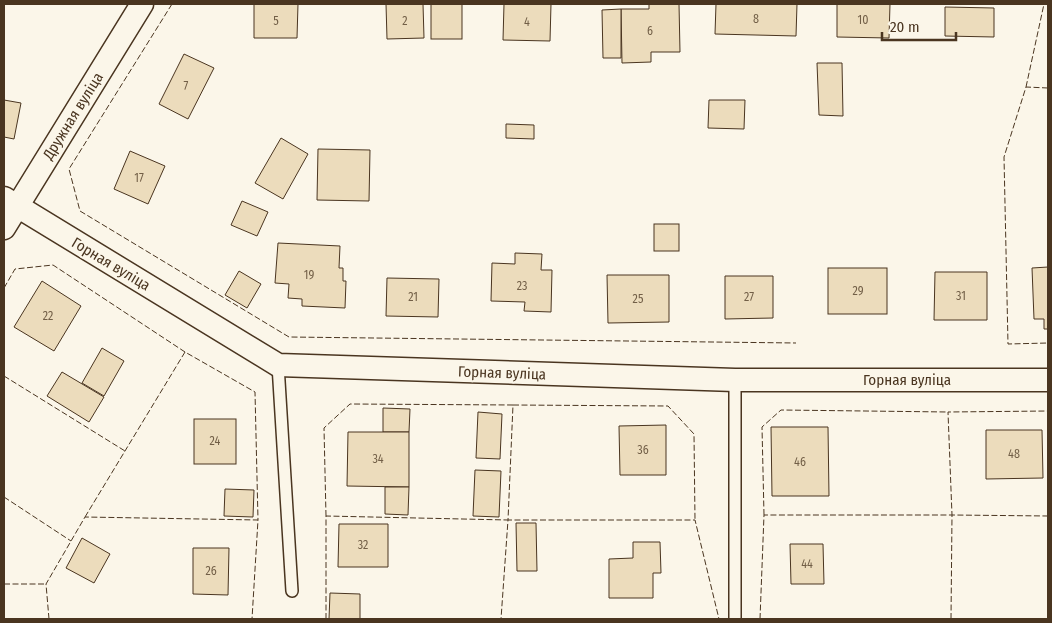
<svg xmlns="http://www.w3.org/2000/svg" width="1052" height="623" viewBox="0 0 1052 623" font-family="'Fira Sans Condensed',sans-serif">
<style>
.building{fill:#ecdcbc;stroke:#4a3520}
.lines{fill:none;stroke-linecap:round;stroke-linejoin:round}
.service-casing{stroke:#4a3520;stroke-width:14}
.minor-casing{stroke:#4a3520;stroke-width:25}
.service{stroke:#fbf6e9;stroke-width:11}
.minor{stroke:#fbf6e9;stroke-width:22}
.fence{stroke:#4a3520;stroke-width:1;stroke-dasharray:6 2.5;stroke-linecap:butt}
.labels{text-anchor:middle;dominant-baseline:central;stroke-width:4;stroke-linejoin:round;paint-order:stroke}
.number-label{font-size:12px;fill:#725f47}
.street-label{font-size:15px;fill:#4a3520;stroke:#fbf6e9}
</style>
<rect width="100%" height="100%" fill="#fbf6e9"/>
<g class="building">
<polygon points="254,4 298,4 297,38 254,38"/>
<polygon points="386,4 423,4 424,38 387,39"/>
<rect x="431" y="4" width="31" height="35"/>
<polygon points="504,4 551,4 550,41 503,40"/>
<polygon points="649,4 679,4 680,52 651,52 651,62 622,63 621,9 649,9"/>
<polygon points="716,4 797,4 796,36 715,34"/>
<polygon points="837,4 890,4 889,38 837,37"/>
<polygon points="945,7 994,8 994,37 945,36"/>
<polygon points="621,9 621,58 603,58 602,10"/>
<polygon points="184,54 214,68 188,119 159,104"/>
<polygon points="817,63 842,63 843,116 819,115"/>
<polygon points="4,100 21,103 14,139 4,137"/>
<polygon points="709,100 745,100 744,129 708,128"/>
<polygon points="506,124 534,125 534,139 506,138"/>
<polygon points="281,138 308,154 283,199 255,183"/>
<polygon points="318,149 370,150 369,201 317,200"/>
<polygon points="130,151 165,166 148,204 114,189"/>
<polygon points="242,201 268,212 257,236 231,225"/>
<rect x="654" y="224" width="25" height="27"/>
<polygon points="278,243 340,246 339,268 343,268 343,281 346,281 345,308 302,306 302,299 288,298 289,284 275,283"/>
<polygon points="515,253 542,254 541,270 552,270 551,312 524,311 525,302 491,301 492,263 515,264"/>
<polygon points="1048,267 1048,329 1044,329 1044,319 1034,319 1032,268"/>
<rect x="828" y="268" width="59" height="46"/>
<polygon points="239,271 261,284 247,308 225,295"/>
<polygon points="935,272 987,272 987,320 934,320"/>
<polygon points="607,275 669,275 669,322 608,323"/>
<polygon points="725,276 773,276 773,318 725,319"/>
<polygon points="387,278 439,279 438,317 386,316"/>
<polygon points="42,281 81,306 54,351 14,327"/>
<polygon points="102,348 124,361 104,396 82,383"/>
<polygon points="62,372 104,397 89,422 47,396"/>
<polygon points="383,408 410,409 409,432 383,432"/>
<polygon points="478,412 502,414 500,459 476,458"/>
<rect x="194" y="419" width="42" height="45"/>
<polygon points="666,425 666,475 620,475 619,426"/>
<polygon points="771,427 828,427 829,496 772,496"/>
<polygon points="986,430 1042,430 1043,478 986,479"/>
<polygon points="348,432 409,432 409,487 347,486"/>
<polygon points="475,470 501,471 499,517 473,516"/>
<polygon points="385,487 409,487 408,515 385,514"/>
<polygon points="225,489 254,490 253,517 224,516"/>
<polygon points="516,523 536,523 537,571 517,571"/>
<polygon points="339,524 388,524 388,567 338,567"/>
<polygon points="82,538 110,554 94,583 66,568"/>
<polygon points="633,542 660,542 661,573 653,573 653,598 609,598 609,559 633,558"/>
<polygon points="790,544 823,544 824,584 791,584"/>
<polygon points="193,548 229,548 228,595 193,594"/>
<polygon points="330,593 360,594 360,619 329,619"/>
</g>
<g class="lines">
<defs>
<g id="service">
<polyline points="278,365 292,591"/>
<polyline points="735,380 735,619"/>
</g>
<g id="minor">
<polyline points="4,198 278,365 735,380 1048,380"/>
<polyline points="4,228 142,4"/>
</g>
</defs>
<use href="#service" class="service-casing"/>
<use href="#minor" class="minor-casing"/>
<use href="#service" class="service"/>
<use href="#minor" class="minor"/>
<g class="fence">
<polyline points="172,4 69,169 80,211 289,337 796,343"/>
<polyline points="1026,87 1044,4"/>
<polyline points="1048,88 1026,87 1004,157 1008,344 1048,343"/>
<polyline points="4,288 15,269 53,265 185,352"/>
<polyline points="4,376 125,451"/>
<polyline points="513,405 668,406 694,434 695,520"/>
<polyline points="4,497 71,541"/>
<polyline points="764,515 762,427 781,410 948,412"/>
<polyline points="326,516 324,428 350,404 513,405 508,520 695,520 719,619"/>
<polyline points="85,517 185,352 255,392 258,520"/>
<polyline points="4,584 46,584"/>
<polyline points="49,619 46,584 85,517 258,520 252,619"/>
<polyline points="326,619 326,516 508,520 501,619"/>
<polyline points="760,619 764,515 952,515 1048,516"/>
<polyline points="951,619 952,515 948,412 1048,411"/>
</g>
</g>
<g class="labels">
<g class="number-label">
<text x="756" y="19">8</text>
<text x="863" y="20">10</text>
<text x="276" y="21">5</text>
<text x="405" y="21">2</text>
<text x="527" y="22">4</text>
<text x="650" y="31">6</text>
<text x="186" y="86">7</text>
<text x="139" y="178">17</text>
<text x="309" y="275">19</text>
<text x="522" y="286">23</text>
<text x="858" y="291">29</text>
<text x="961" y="296">31</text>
<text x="413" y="297">21</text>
<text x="749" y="297">27</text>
<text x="638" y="299">25</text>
<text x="48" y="316">22</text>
<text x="215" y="441">24</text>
<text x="643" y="450">36</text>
<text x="1014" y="454">48</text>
<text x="378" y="459">34</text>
<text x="800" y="462">46</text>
<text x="363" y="545">32</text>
<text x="807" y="564">44</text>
<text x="211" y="571">26</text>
</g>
<g class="street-label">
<text transform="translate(73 116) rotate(-58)">Дружная вуліца</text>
<text transform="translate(111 264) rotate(31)">Горная вуліца</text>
<text transform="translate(502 373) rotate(2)">Горная вуліца</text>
<text x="907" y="380">Горная вуліца</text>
</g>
</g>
<rect width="1052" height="623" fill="none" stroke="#4a3520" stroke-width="10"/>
<path d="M882 32v8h74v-8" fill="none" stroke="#4a3520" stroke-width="2.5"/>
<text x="890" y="32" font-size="15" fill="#4a3520" stroke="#fbf6e9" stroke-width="4" paint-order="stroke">20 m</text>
</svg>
